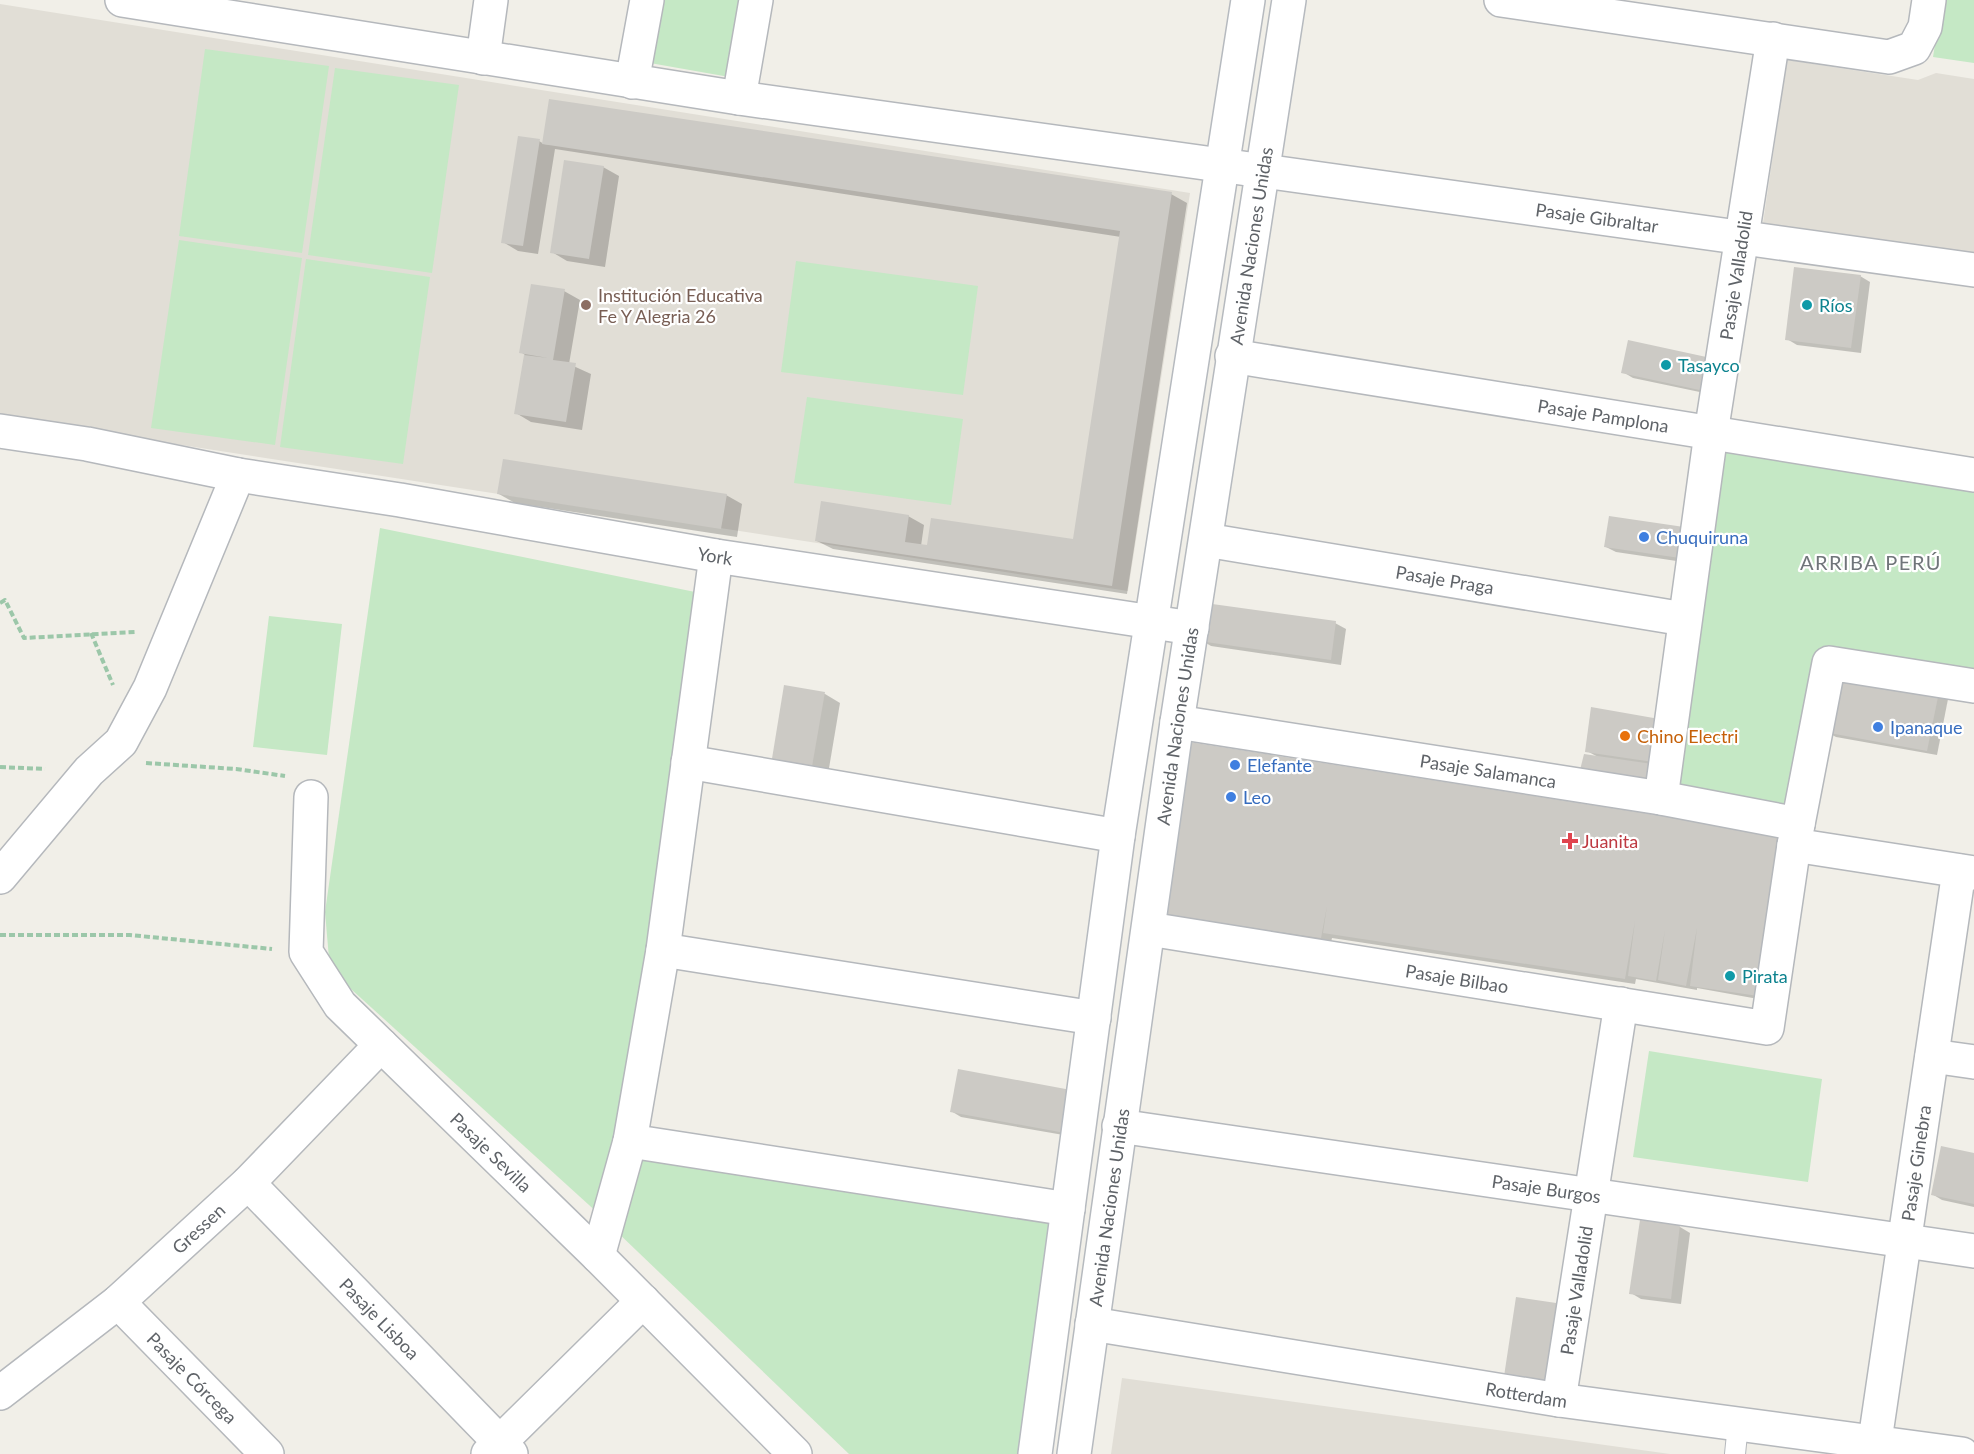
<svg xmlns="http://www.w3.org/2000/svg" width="1974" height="1454" viewBox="0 0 1974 1454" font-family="Lato,sans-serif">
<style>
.education{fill:#e1ded6}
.green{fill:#c5e8c5}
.shadow{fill:#0003}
.building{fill:#cccac5}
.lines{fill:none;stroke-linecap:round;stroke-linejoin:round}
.lane-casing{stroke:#b5b8bc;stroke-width:22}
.street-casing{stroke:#b5b8bc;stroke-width:36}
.secondary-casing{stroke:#b6babf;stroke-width:36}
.path{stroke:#9cc7a9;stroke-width:4;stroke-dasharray:6 3;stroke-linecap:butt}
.lane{stroke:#fff;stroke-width:20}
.street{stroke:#fff;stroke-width:33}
.secondary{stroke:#fff;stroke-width:33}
.education-dot{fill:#8d6e63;stroke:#fff;stroke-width:2}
.culture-dot{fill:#0f9aa8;stroke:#fff;stroke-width:2}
.shop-dot{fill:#3f7fe0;stroke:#fff;stroke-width:2}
.food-dot{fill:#e8710a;stroke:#fff;stroke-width:2}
.health-dot{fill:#e0444e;stroke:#fff;stroke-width:2}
.labels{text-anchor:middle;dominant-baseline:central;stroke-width:4.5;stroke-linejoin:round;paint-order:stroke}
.street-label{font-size:18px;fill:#5f6368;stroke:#fff}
.education-label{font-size:18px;fill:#785e54;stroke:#fff;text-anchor:start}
.culture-label{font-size:18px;fill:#0d838f;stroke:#fff;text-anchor:start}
.shop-label{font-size:18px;fill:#366cbe;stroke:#fff;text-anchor:start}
.food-label{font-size:18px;fill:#c56008;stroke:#fff;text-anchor:start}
.health-label{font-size:18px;fill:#be3a42;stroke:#fff;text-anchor:start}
.neighbourhood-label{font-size:20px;letter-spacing:1.5px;fill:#70757a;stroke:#fff}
</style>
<rect width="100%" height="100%" fill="#f1efe8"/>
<g class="education">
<polygon points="0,4 1190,193 1128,591 0,417"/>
<polygon points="1787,60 1918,80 1936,73 1974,79 1974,254 1763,223"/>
<polygon points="1122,1378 1670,1454 1111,1454"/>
</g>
<g class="green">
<polygon points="659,0 748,0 735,78 650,63"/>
<polygon points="1942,0 1974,0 1974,63 1933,57"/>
<polygon points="205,49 329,66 302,253 179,236"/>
<polygon points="335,68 459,85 432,273 308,255"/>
<polygon points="179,240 302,258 275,445 151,428"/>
<polygon points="306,259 430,277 403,464 280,447"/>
<polygon points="796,261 978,286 963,395 781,372"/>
<polygon points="807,397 963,419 951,505 794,483"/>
<polygon points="1714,446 1974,491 1974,680 1824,656 1793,817 1668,793"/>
<polygon points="380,528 705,594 643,1055 600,1215 330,970 325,912"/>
<polygon points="269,616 342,624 327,755 253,747"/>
<polygon points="1649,1051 1822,1079 1808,1182 1633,1157"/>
<polygon points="636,1146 1057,1208 1024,1454 849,1454 614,1229"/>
</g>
<g class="shadow">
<polygon points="539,141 544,144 1171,194 1187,203 1127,594 833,549 817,541 908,516 924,525 921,546 1074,541 1121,237 555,149 538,254 518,251 503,242"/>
<polygon points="603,167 619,176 605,267 567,261 552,252"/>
<polygon points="1860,276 1870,282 1861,353 1797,345 1787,339"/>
<polygon points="564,291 580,300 569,364 591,374 582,430 531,422 516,413 525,355 521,352"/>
<polygon points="1630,342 1714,395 1633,378 1623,372"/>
<polygon points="499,494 726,495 742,504 737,537 515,503"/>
<polygon points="1611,518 1690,563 1616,552 1606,547"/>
<polygon points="1335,623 1346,629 1341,665 1211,646 1201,640"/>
<polygon points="1834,668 1949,694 1937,755 1836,737 1825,731"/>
<polygon points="786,687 825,694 840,703 826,786 772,771"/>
<polygon points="1592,708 1668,772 1598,757 1587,751"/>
<polygon points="1190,743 1791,837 1775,1002 1697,988 1697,990 1636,979 1635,984 1332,938 1331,943 1178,920 1168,914"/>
<polygon points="959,1071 1075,1137 961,1117 951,1111"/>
<polygon points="1974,1155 1974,1207 1942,1200 1932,1194"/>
<polygon points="1641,1222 1680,1227 1690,1233 1681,1304 1641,1299 1631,1293"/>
</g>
<g class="building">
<polygon points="549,99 1172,192 1112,586 815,541 821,501 909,515 905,542 927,545 931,518 1073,539 1120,231 542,144"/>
<polygon points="518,136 540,139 523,246 501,243"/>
<polygon points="564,160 604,166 589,259 550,253"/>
<polygon points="1794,267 1861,275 1851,348 1785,340"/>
<polygon points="531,284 565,289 553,360 576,363 566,422 514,414 524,355 548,358 519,353"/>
<polygon points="1628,340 1711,358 1704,391 1621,373"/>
<polygon points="503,459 727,494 721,529 497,494"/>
<polygon points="1609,516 1684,527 1680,558 1604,547"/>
<polygon points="1205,603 1336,621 1331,660 1199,641"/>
<polygon points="1833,666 1940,687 1927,751 1824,732"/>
<polygon points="784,685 825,692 810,778 770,771"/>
<polygon points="1591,707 1665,720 1660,763 1585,752"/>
<polygon points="1189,742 1792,836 1765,997 1690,986 1697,928 1686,986 1658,980 1665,930 1656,981 1628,976 1635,921 1625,979 1323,933 1327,906 1321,938 1166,915"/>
<polygon points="1584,754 1659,765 1657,786 1579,774"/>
<polygon points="958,1069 1071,1090 1065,1133 950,1112"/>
<polygon points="1941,1146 1974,1153 1974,1204 1931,1195"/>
<polygon points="1640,1220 1680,1225 1671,1299 1629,1294"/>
<polygon points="1516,1297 1563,1304 1551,1390 1503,1383"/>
</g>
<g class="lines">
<defs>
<polyline id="lane" points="1735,1454 1738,1424"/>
<g id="street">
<path id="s1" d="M122,0L739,98L1974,270"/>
<polyline points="1501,0 1889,57 1914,48 1925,27 1929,0"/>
<polyline points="483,58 491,0"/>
<polyline points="632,82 647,0"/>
<polyline points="739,98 756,0"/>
<path id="s2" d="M1232,356L1974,475"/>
<path id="s3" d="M0,431L87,444L238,475L400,500L716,556L1192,628"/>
<path id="s4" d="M1206,540L1684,619"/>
<path id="s5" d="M1177,722L1661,798L1798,824"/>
<polyline points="688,762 1118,836"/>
<path id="s6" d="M311,797L306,952L340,1005L598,1256L795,1454"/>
<path id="s7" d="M1661,798L1711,433L1773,39"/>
<polyline points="1794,845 1974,873"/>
<polyline points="0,877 89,771 121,742 150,688 238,475"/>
<path id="s8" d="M1149,929L1767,1028L1794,845L1829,663L1974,686"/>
<polyline points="663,950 1094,1018"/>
<polyline points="1932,1056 1974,1062"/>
<path id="s9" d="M1119,1126L1974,1251"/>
<polyline points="630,1141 1068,1209"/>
<path id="s10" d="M248,1183L511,1454"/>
<polyline points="598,1256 630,1141 663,950 716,556"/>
<path id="s11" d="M118,1302L267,1454"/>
<path id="s12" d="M1092,1324L1559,1400L1962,1454"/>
<path id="s13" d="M0,1393L118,1302L248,1183L381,1045"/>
<path id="s14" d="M1559,1400L1621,1004"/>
<polyline points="488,1454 643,1301"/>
<path id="s15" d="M1873,1454L1959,871"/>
</g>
<g id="secondary">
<polyline points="1035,1454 1118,836 1248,0"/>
<path id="s16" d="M1074,1454L1177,722L1289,0"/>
</g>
</defs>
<use href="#lane" class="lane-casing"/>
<use href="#street" class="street-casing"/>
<use href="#secondary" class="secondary-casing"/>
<g class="path">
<polyline points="0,603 5,600 24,638 135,632"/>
<polyline points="91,633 113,685"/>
<polyline points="146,763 236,769 285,776"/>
<polyline points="0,767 45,769"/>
<polyline points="0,935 130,935 272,949"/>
</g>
<use href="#lane" class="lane"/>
<use href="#street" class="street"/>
<use href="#secondary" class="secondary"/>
</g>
<circle class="education-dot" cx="586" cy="305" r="6"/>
<g class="culture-dot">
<circle cx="1807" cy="305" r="6"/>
<circle cx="1666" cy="365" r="6"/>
<circle cx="1730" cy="976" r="6"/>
</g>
<g class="shop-dot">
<circle cx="1644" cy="537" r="6"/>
<circle cx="1878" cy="727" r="6"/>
<circle cx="1235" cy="765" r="6"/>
<circle cx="1231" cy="797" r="6"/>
</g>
<circle class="food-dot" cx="1625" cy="736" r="6"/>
<path class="health-dot" d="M1567 832h6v6h6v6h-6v6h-6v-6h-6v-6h6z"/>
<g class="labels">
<g class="street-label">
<text stroke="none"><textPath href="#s1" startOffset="1491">Pasaje Gibraltar</textPath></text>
<text stroke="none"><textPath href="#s16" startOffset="1221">Avenida Naciones Unidas</textPath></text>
<text stroke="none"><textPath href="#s7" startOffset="528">Pasaje Valladolid</textPath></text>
<text stroke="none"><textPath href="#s2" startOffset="376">Pasaje Pamplona</textPath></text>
<text stroke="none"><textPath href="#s3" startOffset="726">York</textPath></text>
<text stroke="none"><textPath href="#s4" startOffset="242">Pasaje Praga</textPath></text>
<text stroke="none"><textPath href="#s16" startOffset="735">Avenida Naciones Unidas</textPath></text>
<text stroke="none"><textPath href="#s5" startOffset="315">Pasaje Salamanca</textPath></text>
<text stroke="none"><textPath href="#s8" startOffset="312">Pasaje Bilbao</textPath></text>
<text stroke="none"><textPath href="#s6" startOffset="429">Pasaje Sevilla</textPath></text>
<text stroke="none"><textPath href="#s15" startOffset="294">Pasaje Ginebra</textPath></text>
<text stroke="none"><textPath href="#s9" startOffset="432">Pasaje Burgos</textPath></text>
<text stroke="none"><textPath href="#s16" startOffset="249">Avenida Naciones Unidas</textPath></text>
<text stroke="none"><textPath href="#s13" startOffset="258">Gressen</textPath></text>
<text stroke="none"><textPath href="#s14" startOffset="111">Pasaje Valladolid</textPath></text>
<text stroke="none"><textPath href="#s10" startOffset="189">Pasaje Lisboa</textPath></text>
<text stroke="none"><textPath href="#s11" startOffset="106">Pasaje Córcega</textPath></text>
<text stroke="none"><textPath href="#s12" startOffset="440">Rotterdam</textPath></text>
</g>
<g class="education-label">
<text x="598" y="295">Institución Educativa<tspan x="598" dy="21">Fe Y Alegria 26</tspan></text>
</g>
<g class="culture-label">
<text x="1819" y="305">Ríos</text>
<text x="1678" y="365">Tasayco</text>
<text x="1742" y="976">Pirata</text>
</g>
<g class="shop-label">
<text x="1656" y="537">Chuquiruna</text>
<text x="1890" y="727">Ipanaque</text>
<text x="1247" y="765">Elefante</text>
<text x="1243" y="797">Leo</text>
</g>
<g class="food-label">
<text x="1637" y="736">Chino Electri</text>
</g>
<g class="health-label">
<text x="1582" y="841">Juanita</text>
</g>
<g class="neighbourhood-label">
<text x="1871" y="562">ARRIBA PERÚ</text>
</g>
</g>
</svg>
